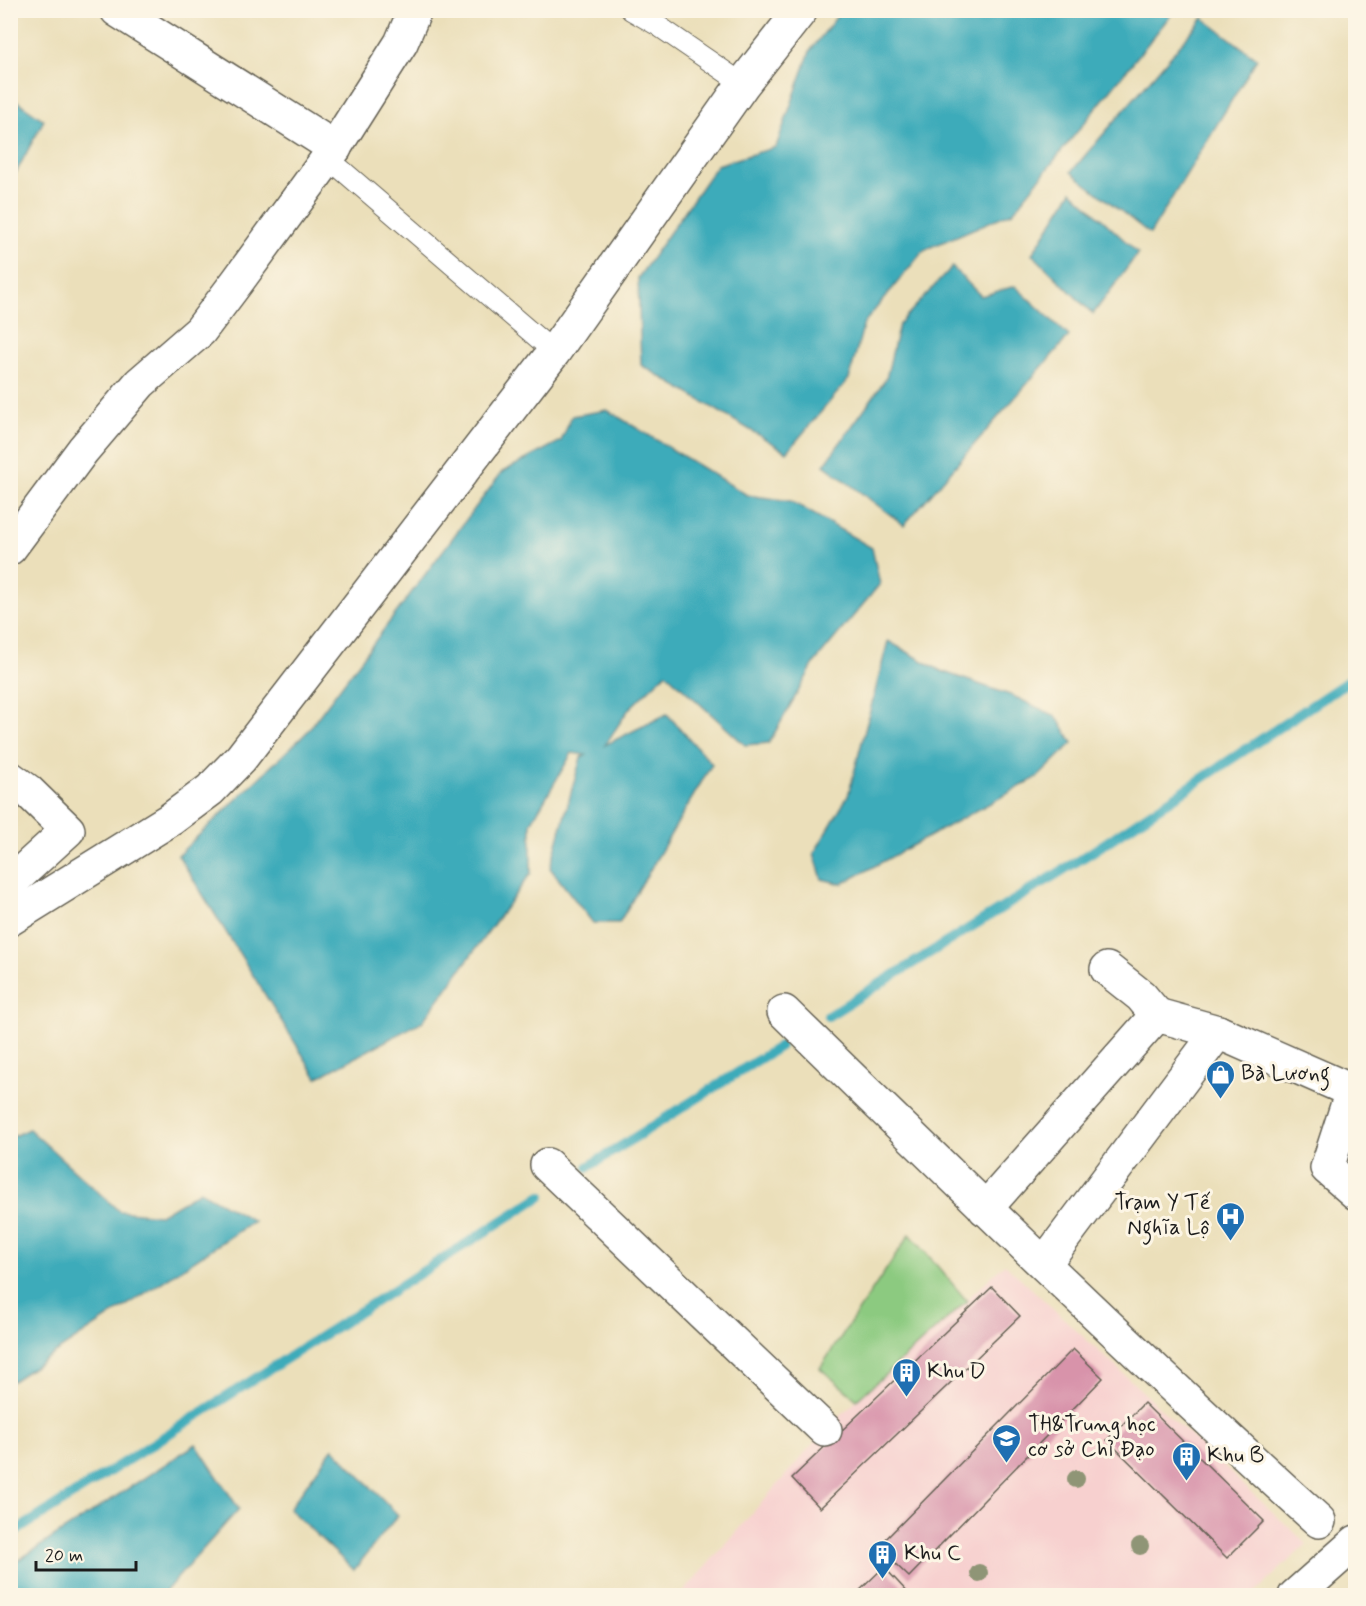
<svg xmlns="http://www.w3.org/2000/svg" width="1366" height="1606" viewBox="0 0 1366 1606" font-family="Mynerve,sans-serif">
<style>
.built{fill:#f7d0cf}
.green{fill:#8cca80;stroke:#54734e;stroke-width:1.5}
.water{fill:#3cabba;stroke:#2c646b;stroke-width:1.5}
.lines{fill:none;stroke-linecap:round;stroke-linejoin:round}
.stream{stroke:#3cabba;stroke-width:10}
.building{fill:#d893aa}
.lane-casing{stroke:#646053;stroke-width:22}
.street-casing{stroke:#646053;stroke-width:36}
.lane{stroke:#fff;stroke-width:20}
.street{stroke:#fff;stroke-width:33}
.tree{fill:#8f9576}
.labels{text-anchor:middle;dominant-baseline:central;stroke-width:6;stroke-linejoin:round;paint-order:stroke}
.poi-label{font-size:22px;fill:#1c1c1c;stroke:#fcf5e5;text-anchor:start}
</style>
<rect width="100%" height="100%" fill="#fcf5e5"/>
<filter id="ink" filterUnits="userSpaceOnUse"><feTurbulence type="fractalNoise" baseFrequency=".0167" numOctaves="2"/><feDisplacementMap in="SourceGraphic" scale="12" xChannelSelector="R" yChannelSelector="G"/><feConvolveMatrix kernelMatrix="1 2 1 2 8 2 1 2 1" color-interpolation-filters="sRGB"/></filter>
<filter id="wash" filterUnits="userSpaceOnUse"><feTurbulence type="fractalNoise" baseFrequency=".008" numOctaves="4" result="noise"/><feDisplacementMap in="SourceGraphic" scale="24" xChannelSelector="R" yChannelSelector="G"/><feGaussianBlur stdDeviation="1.35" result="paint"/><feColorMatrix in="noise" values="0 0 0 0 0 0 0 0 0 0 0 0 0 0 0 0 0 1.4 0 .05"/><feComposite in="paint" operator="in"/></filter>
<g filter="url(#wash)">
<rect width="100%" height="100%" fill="#ebdfba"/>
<polygon class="built" points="1005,1264 1307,1544 1252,1595 680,1596 825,1430"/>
<polygon class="green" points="910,1234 967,1301 857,1400 820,1368"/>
<g class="water">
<polygon points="841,11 1174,11 1013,212 924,250 864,323 849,379 787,452 641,365 638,278 717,165 776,147 810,51"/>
<polygon points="1203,18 1257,59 1150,234 1071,172"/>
<polygon points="11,97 44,120 11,182"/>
<polygon points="1072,191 1138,253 1093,314 1032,254"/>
<polygon points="952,267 981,296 1015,286 1069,336 904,525 824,465 886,379 899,324"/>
<polygon points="607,410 747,495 791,501 872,548 880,584 815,662 769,743 745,745 666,673 629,709 605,745 667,714 712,764 619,923 593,923 550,868 581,757 586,755 572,753 531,823 531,873 423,1021 317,1078 178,855 306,733 502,472 561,441 572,416"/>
<polygon points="888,641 941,671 1013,696 1056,716 1073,743 1038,777 842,884 822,879 814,853 848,796"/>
<polygon points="29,1129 119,1211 160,1215 200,1191 254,1221 11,1382 11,1137"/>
<polygon points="196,1444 239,1509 162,1595 11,1595 11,1565"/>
<polygon points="333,1448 398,1515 354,1570 289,1509"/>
</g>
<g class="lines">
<g class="stream">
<polyline points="828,1016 1092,852 1356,676"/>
<polyline points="588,1167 780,1046"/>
<polyline points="10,1535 541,1196"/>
</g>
</g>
<g id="blocks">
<g class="building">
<polygon points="992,1287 1020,1316 820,1508 792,1478"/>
<polygon points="1073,1349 1103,1378 909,1577 878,1547"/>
<polygon points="1144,1403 1264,1521 1227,1558 1107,1440"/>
<polygon points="884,1567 911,1596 859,1596 857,1593"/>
</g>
</g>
</g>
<g filter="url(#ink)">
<use href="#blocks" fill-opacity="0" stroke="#646053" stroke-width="1.5"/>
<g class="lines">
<defs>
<g id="lane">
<polyline points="631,10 657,25 743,84"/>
<polyline points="328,158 554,352"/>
</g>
<g id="street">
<polyline points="117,10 335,148"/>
<polyline points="10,548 83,450 140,383 200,331 237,282 328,158 401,43 415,10"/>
<polyline points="10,778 28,791 68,830 10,883"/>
<polyline points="10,919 171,819 210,790 241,758 554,352 743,84 801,10"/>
<polyline points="1107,969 1141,996 1157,1015"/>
<path d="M784,1012C960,1184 1136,1356 1319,1521"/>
<polyline points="547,1165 825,1430"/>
<polyline points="985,1209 1157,1015 1218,1032 1352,1091 1327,1168 1356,1193"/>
<polyline points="1044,1264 1218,1032"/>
<polyline points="1295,1596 1356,1542"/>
</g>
</defs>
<use href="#lane" class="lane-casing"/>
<use href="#street" class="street-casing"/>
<use href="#lane" class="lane"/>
<use href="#street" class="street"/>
</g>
<g class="tree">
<circle cx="1076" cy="1479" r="9"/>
<circle cx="1140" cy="1546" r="9"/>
<circle cx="979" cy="1573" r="9"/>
</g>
</g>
<defs>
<symbol id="shop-pin" viewBox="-11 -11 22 30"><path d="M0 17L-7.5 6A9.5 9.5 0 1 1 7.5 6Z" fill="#1f6fb2" stroke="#fcf5e5"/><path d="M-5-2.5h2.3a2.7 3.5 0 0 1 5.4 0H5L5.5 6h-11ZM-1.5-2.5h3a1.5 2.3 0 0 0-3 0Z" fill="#fff"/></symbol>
<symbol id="hospital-pin" viewBox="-11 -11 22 30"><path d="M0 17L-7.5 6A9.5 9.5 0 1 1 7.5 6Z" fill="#1f6fb2" stroke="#fcf5e5"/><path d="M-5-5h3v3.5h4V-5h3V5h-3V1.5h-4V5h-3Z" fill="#fff"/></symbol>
<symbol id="building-pin" viewBox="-11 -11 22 30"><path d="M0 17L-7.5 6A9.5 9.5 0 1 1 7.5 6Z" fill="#1f6fb2" stroke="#fcf5e5"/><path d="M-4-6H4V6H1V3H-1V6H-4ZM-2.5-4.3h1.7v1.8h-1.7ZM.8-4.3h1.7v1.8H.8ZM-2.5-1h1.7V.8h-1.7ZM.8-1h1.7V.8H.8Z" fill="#fff"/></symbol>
<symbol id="school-pin" viewBox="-11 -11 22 30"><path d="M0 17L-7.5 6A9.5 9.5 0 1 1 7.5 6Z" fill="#1f6fb2" stroke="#fcf5e5"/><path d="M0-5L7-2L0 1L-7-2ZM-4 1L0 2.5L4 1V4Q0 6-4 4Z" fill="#fff"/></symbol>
</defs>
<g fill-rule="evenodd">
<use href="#shop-pin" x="1204" y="1058" width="33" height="45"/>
<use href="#hospital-pin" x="1214" y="1200" width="33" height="45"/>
<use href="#building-pin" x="890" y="1356" width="33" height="45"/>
<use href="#school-pin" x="990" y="1422" width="33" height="45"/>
<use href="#building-pin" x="1170" y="1440" width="33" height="45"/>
<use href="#building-pin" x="866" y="1538" width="33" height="45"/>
</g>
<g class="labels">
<g class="poi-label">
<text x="1241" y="1074">Bà Lương</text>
<text x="1210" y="1203" text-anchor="end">Trạm Y Tế<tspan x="1210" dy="25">Nghĩa Lộ</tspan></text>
<text x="927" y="1372">Khu D</text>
<text x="1028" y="1425">TH&amp;Trung học<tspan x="1028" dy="25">cơ sở Chỉ Đạo</tspan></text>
<text x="1207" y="1456">Khu B</text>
<text x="904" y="1554">Khu C</text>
</g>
</g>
<rect width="1366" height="1606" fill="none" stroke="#fcf5e5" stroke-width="36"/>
<path d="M36 1561v9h100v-9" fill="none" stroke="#1c1c1c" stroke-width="3"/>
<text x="45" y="1561" font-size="18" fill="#1c1c1c" stroke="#fcf5e5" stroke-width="4.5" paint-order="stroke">20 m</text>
</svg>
